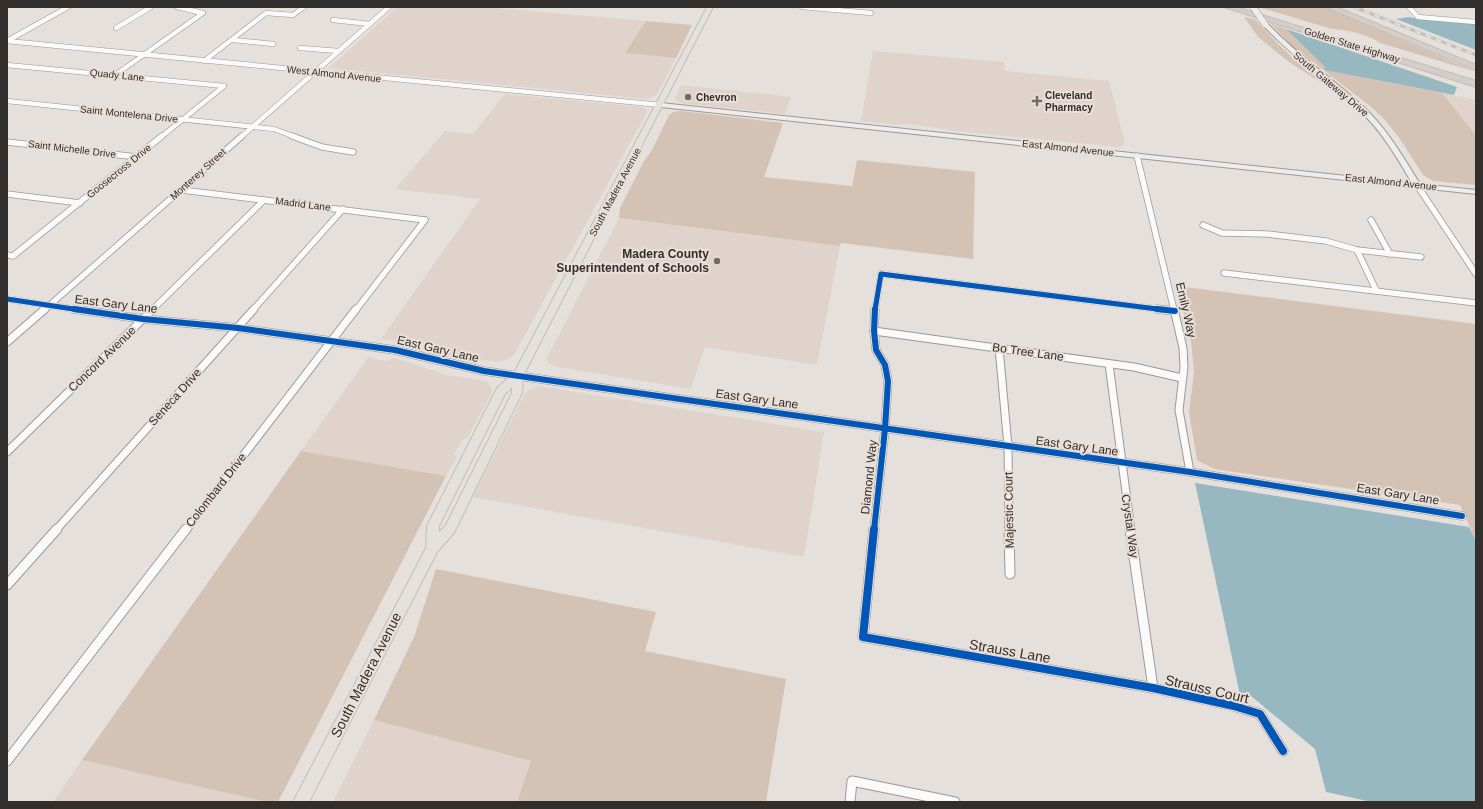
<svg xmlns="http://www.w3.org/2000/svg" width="1483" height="809" viewBox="0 0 1483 809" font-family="Arial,sans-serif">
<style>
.built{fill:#dfd3cb}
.green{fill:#d4c3b5}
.water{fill:#98b8c1}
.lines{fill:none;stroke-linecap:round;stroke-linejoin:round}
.minor-far3-casing{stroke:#9c9895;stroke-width:5.5}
.minor-far2-casing{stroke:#9c9895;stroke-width:7}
.minor-far1-casing{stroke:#9c9895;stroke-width:9}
.minor-casing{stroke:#9c9895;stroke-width:11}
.secondary-casing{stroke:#9c9895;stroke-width:2}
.primary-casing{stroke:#c1bebc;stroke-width:2}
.motorway-casing{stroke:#c1bebc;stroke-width:2}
.minor-far3{stroke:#fbfafa;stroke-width:4.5}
.minor-far2{stroke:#fbfafa;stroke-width:5.5}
.minor-far1{stroke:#fbfafa;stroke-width:7}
.minor{stroke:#fbfafa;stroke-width:9}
.secondary{fill:#efedeb;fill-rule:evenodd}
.primary{fill:#e4e0dc;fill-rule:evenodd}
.motorway{fill:#d5cec8;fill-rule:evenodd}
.rail-casing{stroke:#c4c2c1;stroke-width:3}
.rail{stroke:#e9dfd8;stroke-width:2;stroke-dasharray:5.5;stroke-linecap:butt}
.secondary-bridge-casing{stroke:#9c9895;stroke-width:7;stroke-linecap:butt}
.secondary-bridge{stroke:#efedeb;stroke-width:6}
.cycleway-far2-casing{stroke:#e9dfd8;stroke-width:7}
.cycleway-far1-casing{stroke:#e9dfd8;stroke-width:8}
.cycleway-casing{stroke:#e9dfd8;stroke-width:10}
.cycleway-far2{stroke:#0057b8;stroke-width:5}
.cycleway-far1{stroke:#0057b8;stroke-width:6}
.cycleway{stroke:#0057b8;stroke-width:8}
.poi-dot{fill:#716c69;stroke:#e9dfd8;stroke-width:1.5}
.labels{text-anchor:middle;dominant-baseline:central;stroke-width:4;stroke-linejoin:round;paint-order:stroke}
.far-street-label{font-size:10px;fill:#322e2b;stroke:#e9dfd8}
.far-poi-label{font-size:10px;font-weight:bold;fill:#322e2b;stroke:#e9dfd8;text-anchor:start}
.poi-label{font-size:12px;font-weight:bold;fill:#322e2b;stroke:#e9dfd8;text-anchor:end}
.street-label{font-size:12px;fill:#322e2b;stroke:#e9dfd8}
.near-street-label{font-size:14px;fill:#322e2b;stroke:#e9dfd8}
</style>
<rect width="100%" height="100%" fill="#e5e0dc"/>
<g class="built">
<polygon points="397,7 484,7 646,21 625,53 676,58 656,96 646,99 329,68"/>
<polygon points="873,51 1004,62 1005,71 1109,81 1125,144 1118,147 955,131 910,124 897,125 861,121"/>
<polygon points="681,85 791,97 785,114 680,103 675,99"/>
<polygon points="1442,93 1476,100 1476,135"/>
<polygon points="505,94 642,107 646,109 647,112 514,355 506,360 496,362 454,354 450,355 425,347 404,343 402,341 381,339 480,199 395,189 445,131 473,134"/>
<polygon points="619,218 840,246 817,365 705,347 691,389 557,367 549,363 547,358"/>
<polygon points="369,356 372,359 388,361 393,358 405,361 446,375 480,380 487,382 492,388 491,394 468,437 462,440 454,454 457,457 446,476 301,451"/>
<polygon points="538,386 824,432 804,557 473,497 525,393 528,390"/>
<polygon points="374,720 531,761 517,802 333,802"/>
<polygon points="82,760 267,802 53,802"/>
</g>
<g class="green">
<path d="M1258,7H1325L1476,72L1380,43C1368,34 1347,30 1332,29Z"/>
<polygon points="1244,17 1255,19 1281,47 1325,85 1289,62 1258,37"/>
<polygon points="646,21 692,25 676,58 625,53"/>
<polygon points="1270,23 1286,29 1325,67 1324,70 1442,93 1476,135 1476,185 1433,181 1423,175 1400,139 1385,120 1370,106 1291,45"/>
<polygon points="681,111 783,123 764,177 852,186 857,160 975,172 973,259 841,243 840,246 619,218 620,208 644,161 652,150 669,115 673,112"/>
<polygon points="1177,286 1476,324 1476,541 1460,505 1214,469 1197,460 1189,412 1194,373 1193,361 1191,342"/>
<polygon points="301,451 446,476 278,802 267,802 82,760"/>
<polygon points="436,569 656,612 645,651 786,679 766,802 517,802 531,761 374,720 414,637"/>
</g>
<g class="water">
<polygon points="1409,17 1424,20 1476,24 1476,50 1396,19"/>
<polygon points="1286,29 1457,87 1454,95 1324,70 1325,67"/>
<polygon points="1195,483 1469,527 1476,541 1476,802 1372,802 1326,792 1315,749 1251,696 1240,695"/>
</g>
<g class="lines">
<defs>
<g id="minor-far3">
<polyline points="177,7 203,13"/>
<polyline points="802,7 871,13"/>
<polyline points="1409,7 1418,17 1476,22"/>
<polyline points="333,20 370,24"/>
<polyline points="116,28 151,7"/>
<polyline points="233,40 273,44"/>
<polyline points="7,41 661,105"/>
<polyline points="7,41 68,7"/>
<polyline points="300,48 339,51"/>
<polyline points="204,61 266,13 293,15 304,7"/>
<polyline points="7,65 224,86"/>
<polyline points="115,75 203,13"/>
<polyline points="7,101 274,129 295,137"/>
<polyline points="161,137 224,86"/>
<polyline points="241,137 389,7"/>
</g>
<g id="minor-far2">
<polyline points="292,136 322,147 353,152"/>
<polyline points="7,142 137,157"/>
<polyline points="1137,156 1174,310"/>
<polyline points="1417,185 1476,274"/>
<polyline points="182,190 425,220"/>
<polyline points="7,194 80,203"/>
<polyline points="1371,220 1390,254"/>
<polyline points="1203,225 1222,233 1267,234 1326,241 1357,250 1421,257"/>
<polyline points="1357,250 1376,290"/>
<polyline points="7,255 13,256 162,136"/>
<polyline points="1224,273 1476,303"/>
<polyline points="7,299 80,310"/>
<polyline points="44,310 242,136"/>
<polyline points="152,310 264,200"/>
<polyline points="253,310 343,209"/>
<polyline points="356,310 425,220"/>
<polyline points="875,310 881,274 1165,310"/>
</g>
<g id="minor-far1">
<polyline points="74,309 143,319 238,328 395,350 484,371 1190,472 1462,516"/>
<polyline points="1157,309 1175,311"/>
<polyline points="1174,309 1183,348 1184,367 1179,410 1190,472"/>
<polyline points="874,331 1134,367 1182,378"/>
<polyline points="7,342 45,309"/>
<polyline points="999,348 1008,446 1009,530"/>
<polyline points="1109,364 1131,530"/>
<polyline points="7,452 153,309"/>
<polyline points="56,530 254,309"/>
<polyline points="186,530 356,309"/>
<polyline points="874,530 885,429 888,381 885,365 876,350 874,331 875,309"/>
</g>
<g id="minor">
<polyline points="874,529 863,637 1153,688 1234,706 1260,714 1283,751"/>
<polyline points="1009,529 1010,574"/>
<polyline points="1130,529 1153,688"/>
<polyline points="7,585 57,529"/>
<polyline points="7,761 186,529"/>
<polyline points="850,802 852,781 955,802"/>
</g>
<path id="secondary" d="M1263,23H1267C1297,55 1334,79 1366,109C1388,131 1404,158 1420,184L1476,190V194L661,107L658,105L661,103L1412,183C1397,158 1383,133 1362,113C1331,82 1293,58 1263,25Z"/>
<path id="primary" d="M707,7H713L523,376L522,393L454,533L437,552L309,802H293L426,548L427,526L497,388L514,373ZM512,387V393L446,525L439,532V526L505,394Z"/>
<g id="motorway">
<polygon points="1224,7 1236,7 1476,81 1476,87"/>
<polygon points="1326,7 1336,7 1476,65 1476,70"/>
</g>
</defs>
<use href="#minor-far3" class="minor-far3-casing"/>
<use href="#minor-far2" class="minor-far2-casing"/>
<use href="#minor-far1" class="minor-far1-casing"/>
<use href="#minor" class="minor-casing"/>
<use href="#secondary" class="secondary-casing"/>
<use href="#primary" class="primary-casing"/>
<use href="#motorway" class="motorway-casing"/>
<use href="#minor-far3" class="minor-far3"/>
<use href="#minor-far2" class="minor-far2"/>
<use href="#minor-far1" class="minor-far1"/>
<use href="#minor" class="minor"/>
<use href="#secondary" class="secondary"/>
<use href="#primary" class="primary"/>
<use href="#motorway" class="motorway"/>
<defs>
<polyline id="rail" points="1354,7 1476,55"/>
</defs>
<use href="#rail" class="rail-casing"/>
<use href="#rail" class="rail"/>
<defs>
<polyline id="secondary-bridge" points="1253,7 1265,24"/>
</defs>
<use href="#secondary-bridge" class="secondary-bridge-casing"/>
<use href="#secondary-bridge" class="secondary-bridge"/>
<defs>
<g id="cycleway-far2">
<polyline points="7,299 80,310"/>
<polyline points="875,310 881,274 1165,310"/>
</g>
<g id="cycleway-far1">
<polyline points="74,309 143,319 238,328 395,350 484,371 1190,472 1462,516"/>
<polyline points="1157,309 1175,311"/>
<polyline points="874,530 885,429 888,381 885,365 876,350 874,331 875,309"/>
</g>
<polyline id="cycleway" points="874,529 863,637 1153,688 1234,706 1260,714 1283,751"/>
</defs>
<use href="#cycleway-far2" class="cycleway-far2-casing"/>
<use href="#cycleway-far1" class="cycleway-far1-casing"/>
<use href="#cycleway" class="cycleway-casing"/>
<use href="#cycleway-far2" class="cycleway-far2"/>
<use href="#cycleway-far1" class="cycleway-far1"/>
<use href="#cycleway" class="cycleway"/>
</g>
<g class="poi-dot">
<circle cx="688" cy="97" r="4"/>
<path d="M1035 95h4v4h4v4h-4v4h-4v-4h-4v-4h4z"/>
<circle cx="717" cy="261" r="4"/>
</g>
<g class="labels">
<g class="far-street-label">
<text transform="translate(1352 45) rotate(17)">Golden State Highway</text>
<text transform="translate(334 74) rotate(6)">West Almond Avenue</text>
<text transform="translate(117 75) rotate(6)">Quady Lane</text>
<text transform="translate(1331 84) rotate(40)">South Gateway Drive</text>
<text transform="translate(129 114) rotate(6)">Saint Montelena Drive</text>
<text transform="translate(1068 148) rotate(6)">East Almond Avenue</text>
<text transform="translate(72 149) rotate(7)">Saint Michelle Drive</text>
<text transform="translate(119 171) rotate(-39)">Goosecross Drive</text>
<text transform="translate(198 174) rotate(-42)">Monterey Street</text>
<text transform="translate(1391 182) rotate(6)">East Almond Avenue</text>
<text transform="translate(615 192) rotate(-62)">South Madera Avenue</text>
<text transform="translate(303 204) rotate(7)">Madrid Lane</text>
</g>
<g class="far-poi-label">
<text x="1045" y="95">Cleveland<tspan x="1045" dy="12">Pharmacy</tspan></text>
<text x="696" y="97">Chevron</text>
</g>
<g class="poi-label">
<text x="709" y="254">Madera County<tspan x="709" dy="14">Superintendent of Schools</tspan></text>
</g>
<g class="street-label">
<text transform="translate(116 304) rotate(7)">East Gary Lane</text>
<text transform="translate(1186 310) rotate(77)">Emily Way</text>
<text transform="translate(438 349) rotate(13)">East Gary Lane</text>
<text transform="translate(1028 352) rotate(8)">Bo Tree Lane</text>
<text transform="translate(102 359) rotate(-44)">Concord Avenue</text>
<text transform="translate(175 397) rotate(-48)">Seneca Drive</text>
<text transform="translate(757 399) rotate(8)">East Gary Lane</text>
<text transform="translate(1077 446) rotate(8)">East Gary Lane</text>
<text transform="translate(869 477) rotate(-84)">Diamond Way</text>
<text transform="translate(216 490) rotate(-52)">Colombard Drive</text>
<text transform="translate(1398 494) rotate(9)">East Gary Lane</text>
<text transform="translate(1009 510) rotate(-91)">Majestic Court</text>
<text transform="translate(1130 526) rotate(82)">Crystal Way</text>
</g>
<g class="near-street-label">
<text transform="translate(1010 651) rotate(10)">Strauss Lane</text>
<text transform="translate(366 675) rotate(-63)">South Madera Avenue</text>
<text transform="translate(1207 689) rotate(13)">Strauss Court</text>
</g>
</g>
<rect width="1483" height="809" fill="none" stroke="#322e2b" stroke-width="16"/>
</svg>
